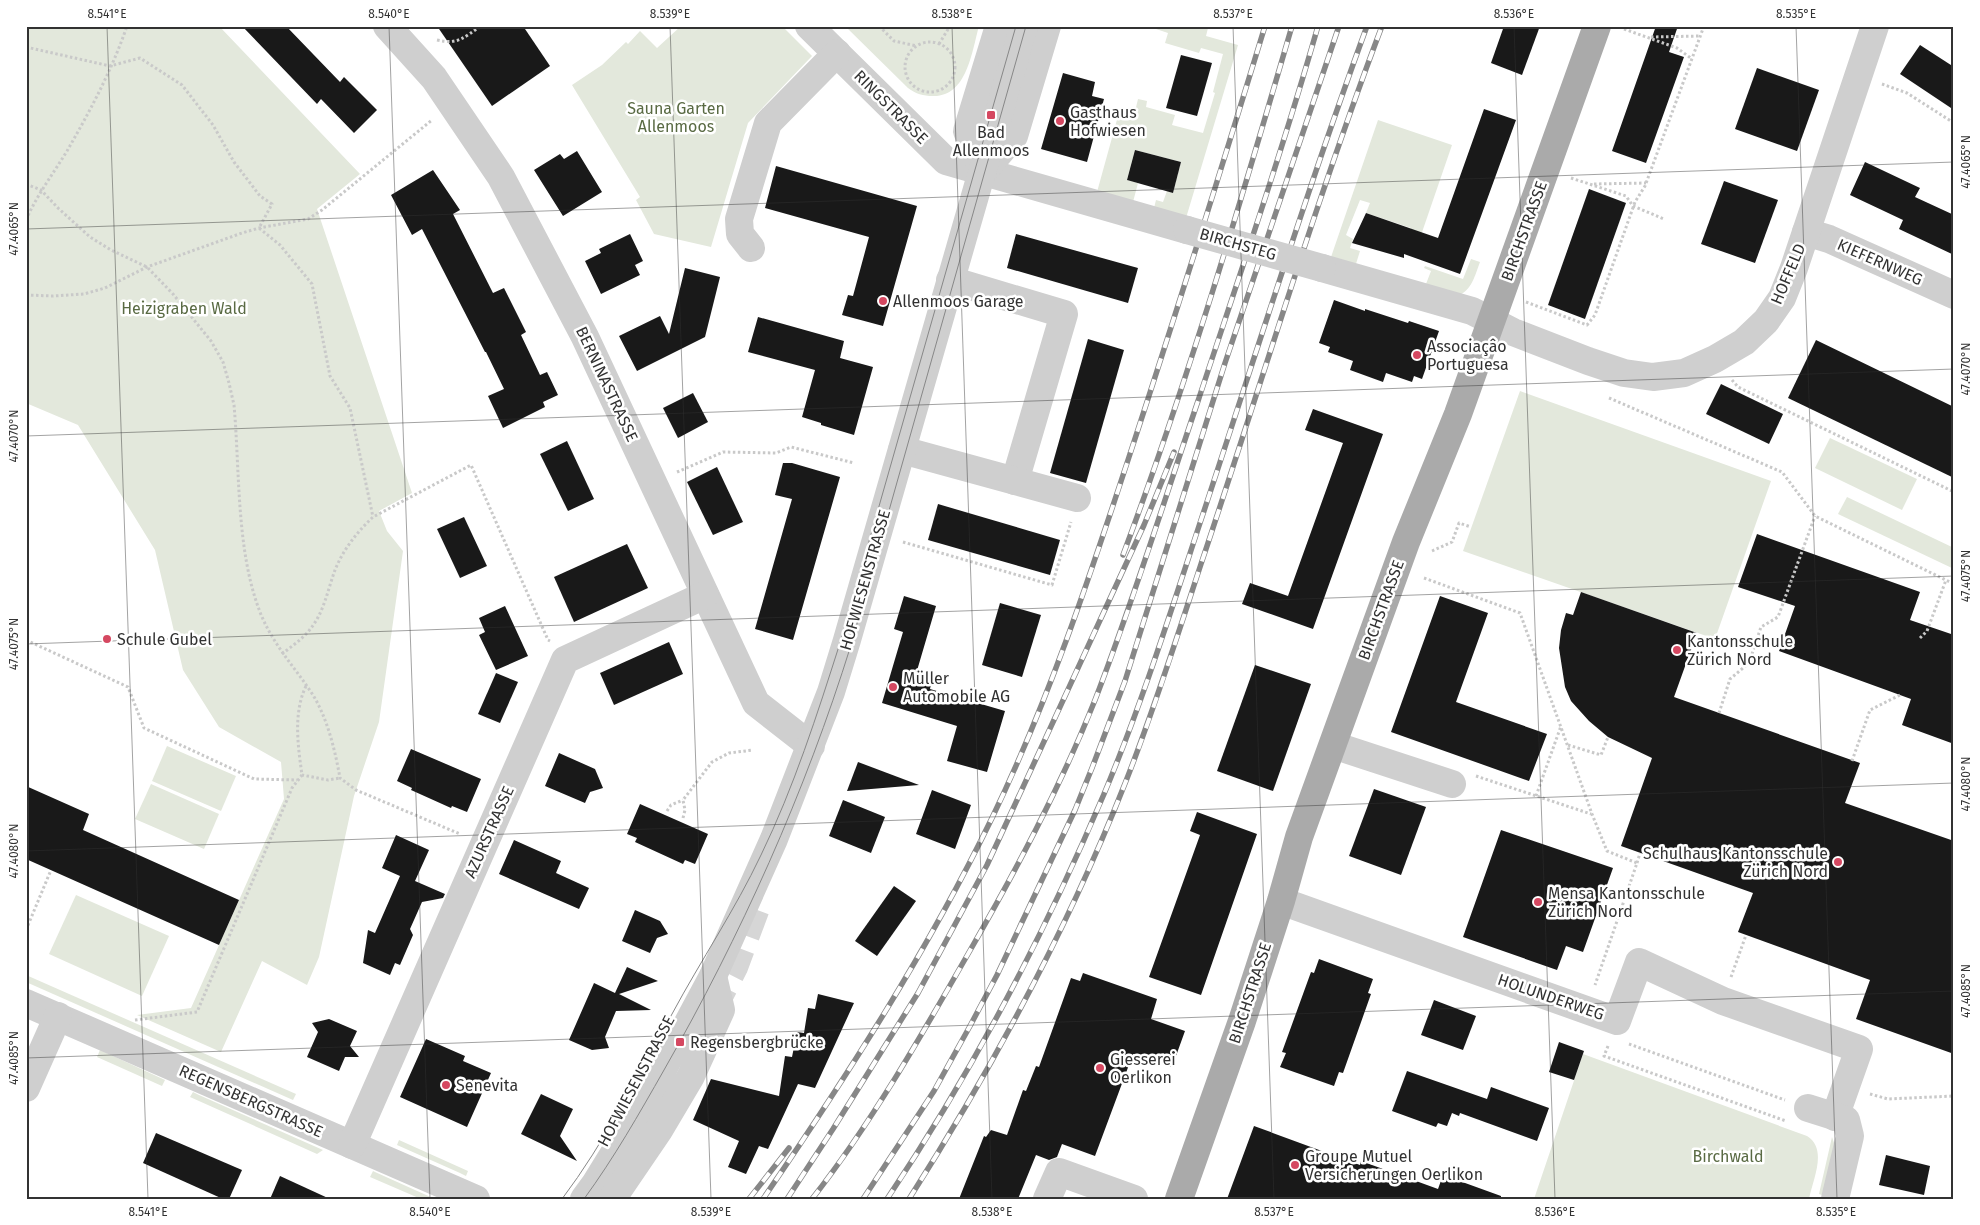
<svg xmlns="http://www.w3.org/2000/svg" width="1980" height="1225" viewBox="0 0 1980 1225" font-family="'Fira Sans',sans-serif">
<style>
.green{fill:#e3e8dc}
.building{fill:#191919}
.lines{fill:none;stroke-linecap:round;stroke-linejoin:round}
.minor-tunnel{stroke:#d6d6d6;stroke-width:28;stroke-dasharray:28 14;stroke-linecap:butt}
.path{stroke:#c9c9c9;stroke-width:3;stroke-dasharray:2.5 2.5;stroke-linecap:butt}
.minor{stroke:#cfcfcf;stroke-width:28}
.major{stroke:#aaa;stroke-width:28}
.tram{stroke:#878787;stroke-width:1}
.rail-casing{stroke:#878787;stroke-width:5.5}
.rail{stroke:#fff;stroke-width:4;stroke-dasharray:11;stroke-linecap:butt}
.minor-bridge{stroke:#cfcfcf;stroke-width:28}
.ticks{fill:none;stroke:#323232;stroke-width:1;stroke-opacity:0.45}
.poi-dot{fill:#d54861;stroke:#fff;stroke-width:2}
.labels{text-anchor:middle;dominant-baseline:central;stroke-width:5;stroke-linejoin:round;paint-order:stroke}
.street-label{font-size:16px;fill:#323232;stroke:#fff}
.park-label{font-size:16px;fill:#596a43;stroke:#fff}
.poi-label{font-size:16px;fill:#323232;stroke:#fff;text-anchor:start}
.neatline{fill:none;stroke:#323232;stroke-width:2}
.ticks-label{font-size:12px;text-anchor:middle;fill:#323232}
</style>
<rect width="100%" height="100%" fill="#fff"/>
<g class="green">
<polygon points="26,26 219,26 360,174 317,209 412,493 379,511 387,531 403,551 379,722 354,796 319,957 307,985 262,961 221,1052 137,1015 191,1008 284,799 281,762 219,727 183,670 155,550 78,425 26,403"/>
<polygon points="681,26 782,26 812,56 748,123 711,247 654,234 636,200 640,197 572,85 602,65 626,42 628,44 640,31 657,48"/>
<path d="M845,26H979C972,51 967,97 933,96C923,96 916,94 908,88Z"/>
<polygon points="1157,26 1202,26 1208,28 1206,36 1238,45 1186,218 1154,208 1156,200 1163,202 1167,191 1173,193 1181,162 1135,150 1127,180 1138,183 1133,202 1097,192 1118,116 1133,120 1138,99 1147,101 1146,107 1175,115 1172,125 1203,133 1215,93 1213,92 1223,54 1201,48 1199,53 1165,43 1168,33 1156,29"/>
<polygon points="1378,120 1452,145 1419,241 1406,248 1411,228 1366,213 1370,203 1360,200 1346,235 1353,239 1350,248 1360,251 1355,267 1330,260"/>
<path d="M1471,259L1480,262C1475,275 1472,290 1459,295L1426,284L1431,271L1424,268L1425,266L1463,279Z"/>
<polygon points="1520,391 1771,481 1715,639 1463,551"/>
<polygon points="1830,438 1917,479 1902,510 1815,468"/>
<polygon points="1847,497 1954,548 1954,569 1838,514"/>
<polygon points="167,746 236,776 221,811 152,781"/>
<polygon points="151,784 219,814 204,849 135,819"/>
<polygon points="76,895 169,936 142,996 49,954"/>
<polygon points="26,975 296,1094 293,1100 26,982"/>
<polygon points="100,1050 165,1080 162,1086 97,1057"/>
<path d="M1583,1054L1807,1136C1828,1149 1813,1179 1809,1199H1534Z"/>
<polygon points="193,1092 199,1095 323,1150 317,1154 190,1097"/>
<polygon points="1832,1137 1835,1146 1827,1197 1819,1194"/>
<polygon points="399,1140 468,1171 466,1176 460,1173 397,1145"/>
<polygon points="373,1171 375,1172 435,1199 421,1199 370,1177"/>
</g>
<g class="building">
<polygon points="242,26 286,26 340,82 344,77 377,110 354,133 321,99 317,104"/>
<polygon points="437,26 523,26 550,66 492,106"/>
<polygon points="1504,26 1540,26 1522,75 1491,63"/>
<polygon points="1656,26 1678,26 1669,52 1684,57 1646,163 1612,151"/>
<polygon points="1920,45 1954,67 1954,110 1900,74"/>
<polygon points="1181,55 1212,63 1197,116 1166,108"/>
<polygon points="1757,68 1819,90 1797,151 1735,129"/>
<polygon points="1063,73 1095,82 1092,96 1104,99 1087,162 1041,149"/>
<polygon points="1484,109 1516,120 1460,274 1404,254 1404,258 1352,243 1366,213 1438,238"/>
<polygon points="1135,150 1181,162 1173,193 1127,180"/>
<polygon points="577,151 602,192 563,216 534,170 560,154 564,159"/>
<polygon points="1865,162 1920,188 1915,197 1954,215 1954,255 1899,229 1903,220 1850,195"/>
<polygon points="776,166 917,206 883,326 842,315 848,295 853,296 869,237 765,208"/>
<polygon points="433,170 460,210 453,214 493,293 504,288 526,332 521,335 540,375 547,372 558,395 543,402 545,407 503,428 488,396 504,389 486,352 485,352 422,229 412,235 391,195"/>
<polygon points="1724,181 1778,200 1755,263 1701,244"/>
<polygon points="1589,189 1626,203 1585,319 1548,305"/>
<polygon points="630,234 643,261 635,265 640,275 601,294 585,261 601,253 599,249"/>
<polygon points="1016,234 1138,268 1128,303 1007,268"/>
<polygon points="685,268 720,277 705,337 637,371 619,336 660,316 669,334"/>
<polygon points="1334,300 1365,311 1365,309 1408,323 1409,321 1439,331 1422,379 1414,376 1412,382 1386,373 1383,382 1350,370 1353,361 1328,352 1330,347 1319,343"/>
<polygon points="758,317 844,341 840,358 873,367 854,435 821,425 821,423 802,417 815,370 748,352"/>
<polygon points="1088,339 1124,350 1086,483 1050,473"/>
<polygon points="1816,340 1954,407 1954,478 1788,398"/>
<polygon points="1721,384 1783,414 1769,444 1706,414"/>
<polygon points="693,393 708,422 678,438 663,408"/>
<polygon points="1313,409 1383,434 1313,629 1242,604 1250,583 1288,596 1343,443 1305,430"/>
<polygon points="567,441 594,499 568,511 540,454"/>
<polygon points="783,463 792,463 840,477 793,640 755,629 792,499 775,495"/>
<polygon points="717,467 743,522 713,535 687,482"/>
<polygon points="938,504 1060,540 1050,575 928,540"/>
<polygon points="464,517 487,566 460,578 437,529"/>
<polygon points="1757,534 1920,592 1910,620 1954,635 1954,744 1902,725 1911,699 1779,651 1795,606 1738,587"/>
<polygon points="627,544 648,588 574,622 554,577"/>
<polygon points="1581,592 1697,633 1674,697 1860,763 1845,803 1954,841 1954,1054 1856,1019 1870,980 1738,932 1753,893 1621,846 1652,758 1608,737 1589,721 1571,701 1565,687 1559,648 1561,630 1566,613 1573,615"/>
<polygon points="904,596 936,606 916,674 932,679 930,689 1005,711 987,772 947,761 957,726 882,703 903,632 894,629"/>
<polygon points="1440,596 1488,613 1456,702 1547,734 1529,781 1391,732"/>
<polygon points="1000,603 1041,615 1022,677 982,665"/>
<polygon points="505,606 528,656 496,670 479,635 485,632 479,618"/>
<polygon points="669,642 683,674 614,705 600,673"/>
<polygon points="1255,665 1311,684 1273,791 1217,771"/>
<polygon points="496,673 518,682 500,723 478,714"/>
<polygon points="411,749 481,779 467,812 452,806 451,808 411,790 412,788 397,781"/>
<polygon points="559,753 595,769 603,788 590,792 585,803 545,786"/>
<polygon points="858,762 919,785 847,791"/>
<polygon points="26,786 89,814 83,830 239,900 219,945 26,859"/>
<polygon points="1374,789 1426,807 1401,875 1349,856"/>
<polygon points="932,790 971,805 955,849 916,834"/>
<polygon points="843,800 885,817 871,853 829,836"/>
<polygon points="640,804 708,834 695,864 685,860 683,864 635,842 637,838 627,834"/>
<polygon points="1197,812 1257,834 1201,995 1149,977 1200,835 1190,831"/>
<polygon points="1501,830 1613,868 1583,952 1566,946 1557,970 1463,937"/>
<polygon points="396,835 429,850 415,881 445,894 443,898 422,902 410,929 413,935 400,965 395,963 390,975 363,963 368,930 375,933 400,876 382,868"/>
<polygon points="514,840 561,861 556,873 589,888 579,909 499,874"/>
<polygon points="894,886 916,901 877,956 855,941"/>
<polygon points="635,910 660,921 668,934 657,938 650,953 622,941"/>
<polygon points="1319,959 1373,979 1368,993 1371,994 1343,1073 1339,1072 1334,1086 1280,1067 1286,1053 1282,1052 1311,972 1314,973"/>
<polygon points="627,967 658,981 619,994 651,1010 616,1011 605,1037 609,1048 592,1050 569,1040 594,983 615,993"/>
<polygon points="1083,973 1157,999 1151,1019 1185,1031 1172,1067 1133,1054 1095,1156 1062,1144 1057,1157 1049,1160 1036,1155 1018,1199 959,1199 984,1136 986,1137 991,1130 1007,1135 1023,1090 1026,1091 1036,1066 1039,1067 1071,978 1080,981"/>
<polygon points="818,994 854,1003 815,1088 798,1084 768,1149 759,1146 746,1174 728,1167 739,1141 693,1120 711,1079 779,1096 785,1056 792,1057 797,1032 804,1033 808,1008 815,1009"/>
<polygon points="1434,1000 1476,1016 1463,1050 1421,1035"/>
<polygon points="329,1019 357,1031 350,1046 359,1057 345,1057 339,1071 307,1057 318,1032 312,1023"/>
<polygon points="426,1039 465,1056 463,1061 491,1073 467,1127 400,1097"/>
<polygon points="1559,1042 1584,1051 1574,1080 1549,1072"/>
<polygon points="1407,1071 1487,1099 1491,1087 1549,1108 1537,1141 1460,1113 1459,1116 1452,1113 1447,1126 1438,1123 1436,1127 1392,1111"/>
<polygon points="541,1094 573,1109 560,1136 577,1161 521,1134"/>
<polygon points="1254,1126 1360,1165 1361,1161 1438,1189 1443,1175 1501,1196 1501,1199 1227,1199"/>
<polygon points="156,1133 242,1170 229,1199 223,1199 143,1163"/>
<polygon points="1886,1155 1930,1166 1924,1195 1879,1185"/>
<polygon points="280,1176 330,1199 270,1199"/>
</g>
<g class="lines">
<polyline class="minor-tunnel" points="711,1012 734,967 756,908"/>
<g class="path">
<polyline points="879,26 894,41 917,46"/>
<polyline points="1624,29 1677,48 1692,59"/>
<polyline points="1651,37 1701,36"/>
<path d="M437,40C459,45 464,37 481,26"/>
<circle cx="930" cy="67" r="25"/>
<polyline points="939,44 950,26"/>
<polyline points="26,47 110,66 140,58 182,85 213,125 234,162 260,196 272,204 259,228 280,245 312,284 330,376 350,408 373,517"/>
<polyline points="1882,84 1907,93 1954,123"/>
<polyline points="1571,178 1626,196 1633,206 1664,219"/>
<path d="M26,184L41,190L58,208L90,237L111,250L147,267L173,294L211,341L223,362L229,383L234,405C240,472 236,550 260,612C272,643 293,665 311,692C327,716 335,750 340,778L356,790L460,834"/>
<polyline points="1594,184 1646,183"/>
<path d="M26,220C37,195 53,174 67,151C90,111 112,70 127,26"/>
<polyline points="26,295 53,296 84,294 105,288 147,267 242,233 259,228 308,219 322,210 432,120"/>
<polyline points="1526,302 1587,325 1595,315 1635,202 1645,186 1704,26"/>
<polyline points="1732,380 1738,387 1954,492"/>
<polyline points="1609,398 1782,472 1815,516 1954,584"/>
<polyline points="677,472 723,452 776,453 791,447 854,463"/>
<polyline points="903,542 1052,585 1071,522"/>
<polyline points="1432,551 1452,542 1459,523 1471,527"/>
<polyline points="1424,578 1520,613 1592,814 1607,851 1637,863 1595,985"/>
<polyline points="1920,638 1927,631 1946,580"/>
<polyline points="26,640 128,687 144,728 254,779 297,780"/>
<path d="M282,654C292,646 304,638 311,628C324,612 328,589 335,570C343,550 357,532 373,517L471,465L548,640L550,641"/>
<path d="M306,686C293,713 298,746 302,775L328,780L340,778"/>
<polyline points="1719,713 1730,679 1749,663 1761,627 1778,617 1815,516"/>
<polyline points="1568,745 1601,755 1608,737"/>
<polyline points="1852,761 1870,710 1900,695"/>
<polyline points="1476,776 1591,814"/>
<polyline points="1536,796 1561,726"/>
<polyline points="667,811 671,805 683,800"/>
<polyline points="683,818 685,810 683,800 712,762 729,753 753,750"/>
<polyline points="1637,863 1640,853"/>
<polyline points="26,930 51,870"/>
<polyline points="1731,977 1746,935"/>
<polyline points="135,1020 197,1012 292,788 302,775"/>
<polyline points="1629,1044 1785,1100"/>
<polyline points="1608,1046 1604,1056 1786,1121"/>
<polyline points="1870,1094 1888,1099 1954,1096"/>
</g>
<g class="minor">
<polyline points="387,26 434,78 501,177 585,337 756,703 811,746"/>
<polyline points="809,26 946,161 1187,230"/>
<polyline points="987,167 1014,136 1047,26"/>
<polyline points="983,172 967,131 999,26"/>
<polyline points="1806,232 1829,239 1954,295"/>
<polyline points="751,248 740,234 739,219 768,123 837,53"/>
<polyline points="1322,268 1472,311 1513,332 1588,361 1624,373 1653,377 1684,373 1715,359 1744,342 1766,321 1782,298 1794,268 1875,26"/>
<polyline points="950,280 1064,314 1015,481"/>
<polyline points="902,450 1077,498"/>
<polyline points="1333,745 1452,784"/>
<polyline points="1281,901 1617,1021 1639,962 1723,1001 1859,1049 1835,1117"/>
<polyline points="26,1003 476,1199"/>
<polyline points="26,1088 58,1016"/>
<polyline points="1808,1108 1846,1120 1850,1136 1835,1199"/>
<polyline points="352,1145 565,660 705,595"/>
<polyline points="584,1199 595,1184 645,1103 713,976 774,839 831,692 847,640 1024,26"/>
<polyline points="612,1199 659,1130 691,1076 721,1010 713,976"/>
<polyline points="1047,1199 1059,1172 1134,1199"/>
</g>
<polyline class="major" points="1179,1199 1242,1021 1281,901 1299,837 1406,542 1458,414 1597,26"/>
<g class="tram">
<path d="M562,1199C605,1142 638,1076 672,1014C701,960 735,910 761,855C794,787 817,715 840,643L1016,26"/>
<path d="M584,1199C614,1158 639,1114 664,1070C741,935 805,793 851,645L1026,26"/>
</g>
<defs>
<g id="rail">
<path d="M1123,555C1188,381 1240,204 1292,26"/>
<polyline points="749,1199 789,1148"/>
<path d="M763,1199C847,1076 927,952 992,818C1048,702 1089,579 1129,457C1176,314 1221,170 1265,26"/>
<polyline points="787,1199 833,1129 918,993 987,865 1144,525 1174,452"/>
<path d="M812,1199C872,1122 920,1038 968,954C1015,872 1060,788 1095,700C1133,602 1164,501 1198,401C1239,277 1282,152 1318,26"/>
<polyline points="863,1199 934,1091 970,1026 997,975 1075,810 1092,768 1125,681 1225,363 1339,26"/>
<path d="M887,1199C973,1071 1044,935 1104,794C1141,706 1170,614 1200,523C1255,357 1307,190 1367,26"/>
<path d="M909,1199C993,1067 1069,926 1126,781C1154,710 1177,637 1201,564C1261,385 1315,203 1382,26"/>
</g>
</defs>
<use href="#rail" class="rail-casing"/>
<use href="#rail" class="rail"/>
<polyline class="minor-bridge" points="1187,230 1322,268"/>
</g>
<path class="ticks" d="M107,26L148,1199M389,26L430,1199M670,26L711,1199M952,26L992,1199M1233,26L1274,1199M1514,26L1555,1199M1796,26L1837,1199M26,229L1954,162M26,436L1954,369M26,644L1954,576M26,851L1954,783M26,1058L1954,991M1930,1199L1954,1198"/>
<g class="poi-dot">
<rect x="986" y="110" width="10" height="10" rx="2.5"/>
<circle cx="1060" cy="121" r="5"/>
<circle cx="883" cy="301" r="5"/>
<circle cx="1417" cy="355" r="5"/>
<circle cx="107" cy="639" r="5"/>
<circle cx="1677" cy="650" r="5"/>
<circle cx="893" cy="687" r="5"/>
<circle cx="1838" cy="862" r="5"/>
<circle cx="1538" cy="902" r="5"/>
<rect x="675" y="1037" width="10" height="10" rx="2.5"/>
<circle cx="1100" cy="1068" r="5"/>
<circle cx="446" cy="1085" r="5"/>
<circle cx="1295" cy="1165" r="5"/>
</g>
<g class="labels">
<g class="street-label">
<text transform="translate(891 107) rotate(45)">RINGSTRASSE</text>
<text transform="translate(1524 231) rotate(-70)">BIRCHSTRASSE</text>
<text transform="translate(1238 244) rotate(16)">BIRCHSTEG</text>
<text transform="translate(1880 262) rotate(24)">KIEFERNWEG</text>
<text transform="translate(1788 274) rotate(-67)">HOFFELD</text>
<text transform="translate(607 384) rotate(65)">BERNINASTRASSE</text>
<text transform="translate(865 580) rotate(-74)">HOFWIESENSTRASSE</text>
<text transform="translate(1381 610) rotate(-70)">BIRCHSTRASSE</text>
<text transform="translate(489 832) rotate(-66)">AZURSTRASSE</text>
<text transform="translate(1250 993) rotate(-72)">BIRCHSTRASSE</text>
<text transform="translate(1551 997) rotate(19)">HOLUNDERWEG</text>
<text transform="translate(636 1081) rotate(-62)">HOFWIESENSTRASSE</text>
<text transform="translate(251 1101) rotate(24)">REGENSBERGSTRASSE</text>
</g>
<g class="park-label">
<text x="676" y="108">Sauna Garten<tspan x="676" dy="18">Allenmoos</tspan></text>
<text x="184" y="308">Heizigraben Wald</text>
<text x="1728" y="1156">Birchwald</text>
</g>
<g class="poi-label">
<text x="1070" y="112">Gasthaus<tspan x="1070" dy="18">Hofwiesen</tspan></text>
<text x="991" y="132" text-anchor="middle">Bad<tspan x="991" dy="18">Allenmoos</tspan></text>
<text x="893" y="301">Allenmoos Garage</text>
<text x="1427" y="346">Associaçâo<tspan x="1427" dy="18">Portuguesa</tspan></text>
<text x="117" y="639">Schule Gubel</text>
<text x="1687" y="641">Kantonsschule<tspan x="1687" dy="18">Zürich Nord</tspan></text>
<text x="903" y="678">Müller<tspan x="903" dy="18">Automobile AG</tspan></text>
<text x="1828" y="853" text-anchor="end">Schulhaus Kantonsschule<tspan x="1828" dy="18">Zürich Nord</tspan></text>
<text x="1548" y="893">Mensa Kantonsschule<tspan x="1548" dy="18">Zürich Nord</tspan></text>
<text x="690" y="1042">Regensbergbrücke</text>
<text x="1110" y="1059">Giesserei<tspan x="1110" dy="18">Oerlikon</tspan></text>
<text x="456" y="1085">Senevita</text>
<text x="1305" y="1156">Groupe Mutuel<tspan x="1305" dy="18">Versicherungen Oerlikon</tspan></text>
</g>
</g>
<rect width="1980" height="1225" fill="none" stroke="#ffffff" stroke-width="55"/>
<rect x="28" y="28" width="1924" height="1170" class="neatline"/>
<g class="ticks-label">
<text x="107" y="18">8.541°E</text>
<text x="389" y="18">8.540°E</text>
<text x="670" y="18">8.539°E</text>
<text x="952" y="18">8.538°E</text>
<text x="1233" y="18">8.537°E</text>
<text x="1514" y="18">8.536°E</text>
<text x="1796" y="18">8.535°E</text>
<text transform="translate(1966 162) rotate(-90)" y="4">47.4065°N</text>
<text transform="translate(14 229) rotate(-90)" y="4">47.4065°N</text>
<text transform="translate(1966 369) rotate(-90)" y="4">47.4070°N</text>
<text transform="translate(14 436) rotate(-90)" y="4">47.4070°N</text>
<text transform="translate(1966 576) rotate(-90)" y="4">47.4075°N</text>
<text transform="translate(14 644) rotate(-90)" y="4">47.4075°N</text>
<text transform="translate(1966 784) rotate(-90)" y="4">47.4080°N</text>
<text transform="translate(14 851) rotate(-90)" y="4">47.4080°N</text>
<text transform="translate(1966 991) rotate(-90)" y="4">47.4085°N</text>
<text transform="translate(14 1058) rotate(-90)" y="4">47.4085°N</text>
<text x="148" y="1216">8.541°E</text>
<text x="430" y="1216">8.540°E</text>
<text x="711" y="1216">8.539°E</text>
<text x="992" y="1216">8.538°E</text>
<text x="1274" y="1216">8.537°E</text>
<text x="1555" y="1216">8.536°E</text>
<text x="1836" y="1216">8.535°E</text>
</g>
</svg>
